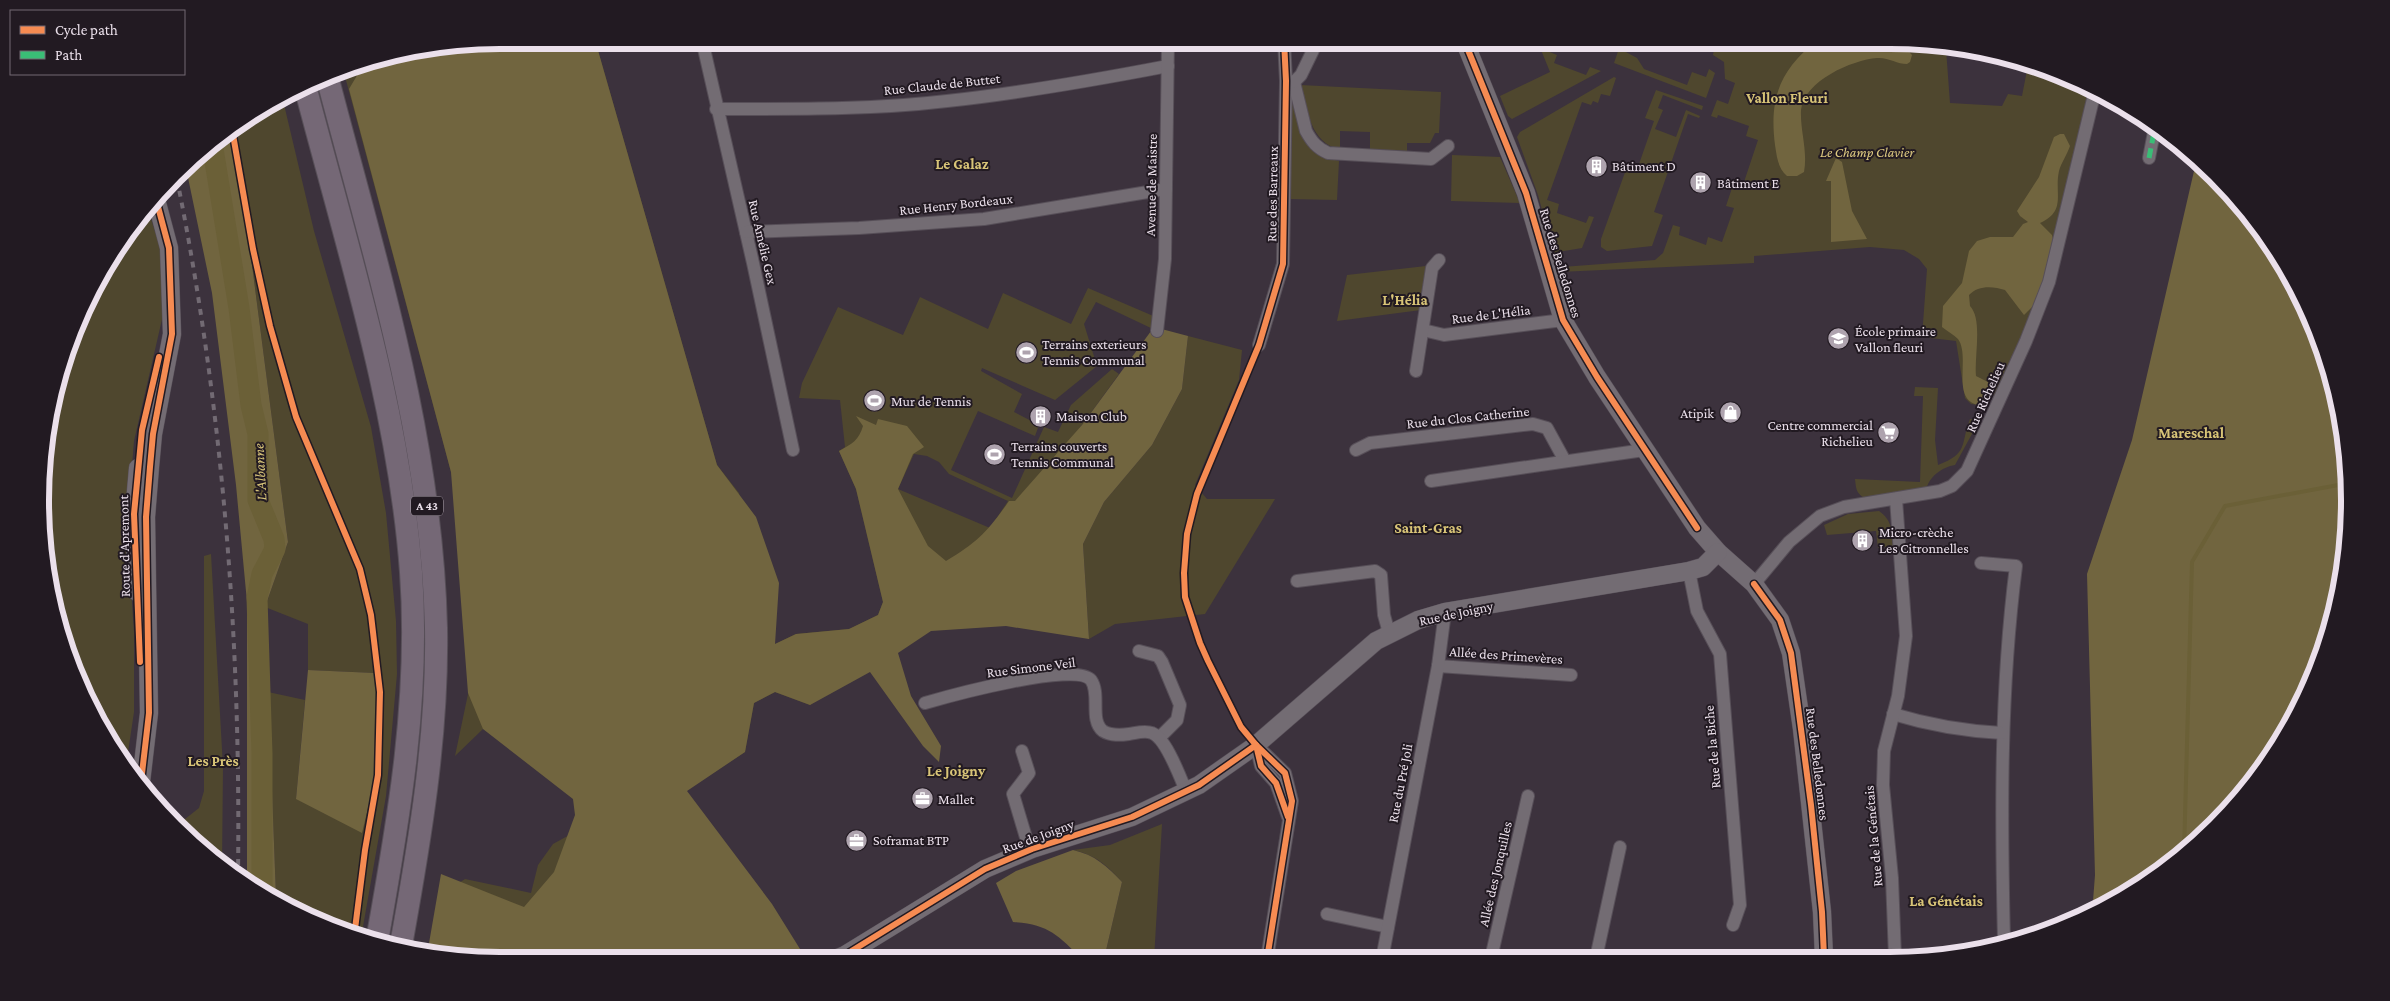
<svg xmlns="http://www.w3.org/2000/svg" width="2390" height="1001" viewBox="0 0 2390 1001" font-family="'Crimson Pro',serif">
<style>
.green{fill:#4f472e;fill-rule:evenodd}
.forest{fill:#71653f}
.lines{fill:none;stroke-linecap:round;stroke-linejoin:round}
.stream{stroke:#6b6037;stroke-width:4}
.river{stroke:#6b6037;stroke-width:21}
.street-casing{stroke:#574f58;stroke-width:14}
.secondary-casing{stroke:#574f58;stroke-width:19}
.highway-casing{stroke:#574f58;stroke-width:24}
.street{stroke:#736c73;stroke-width:12}
.secondary{stroke:#736c73;stroke-width:18}
.highway{stroke:#756876;stroke-width:22}
.rail{stroke:#726a73;stroke-width:4;stroke-dasharray:6 6;stroke-linecap:butt}
.quiet{stroke:#3abd76;stroke-width:5;stroke-dasharray:10 5;stroke-linecap:butt}
.cycleway-casing{stroke:#221a22;stroke-width:9}
.cycleway{stroke:#f68b52;stroke-width:6}
.labels{text-anchor:middle;dominant-baseline:central;stroke-width:4;stroke-linejoin:round;paint-order:stroke}
.shield{fill:#221a22;stroke:#afa5af;stroke-width:1}
.shield-label{font-size:12px;font-weight:bold;fill:#ebe0eb}
.street-label{font-size:14px;fill:#ebe0eb;stroke:#221a22}
.park-label{font-size:14px;font-style:italic;fill:#deca81;stroke:#221a22}
.poi-label{font-size:14px;fill:#ebe0eb;stroke:#221a22;text-anchor:start}
.neighbourhood-label{font-size:15px;font-weight:bold;fill:#d8c477;stroke:#221a22}
.water-label{font-size:15px;font-style:italic;fill:#d4c178;stroke:#221a22}
.rim{fill:none;stroke:#ebe0eb;stroke-width:6}
</style>
<rect width="100%" height="100%" fill="#3c323d"/>
<g class="green">
<path d="M501,40H595L717,465L739,493L775,644L796,634L849,629L878,615L883,602L856,489L839,451L845,447L840,400L799,398L802,383L838,307L903,335L920,297L988,329L1003,293L1071,324L1088,288L1158,318L1153,329L1096,302L1084,324L1097,366L1055,400L982,368L981,371L1022,394L1014,412L1039,425L1035,436L978,411L951,470L1012,498L1044,427L1058,432L1071,405L1112,369L1119,374L1082,425L929,618L810,705L775,692L754,703L745,752L645,817L501,961L445,892L465,879L531,893L538,865L553,844L582,828L623,764L483,729L455,756L468,694L485,646L451,472L343,69L352,65ZM914,454L927,456L939,462L949,474L1008,501L990,528L898,489Z"/>
<polygon points="1537,40 1551,40 1547,51 1557,55 1554,63 1586,75 1590,67 1601,71 1512,119 1508,116 1500,96 1550,72"/>
<polygon points="1622,40 1628,40 1624,51 1637,58 1644,69 1687,85 1692,72 1706,77 1709,69 1715,73 1706,98 1614,63"/>
<polygon points="1727,40 1889,40 1946,49 1950,103 2002,106 2008,94 2022,96 2028,65 2024,62 2037,64 2090,88 2039,296 1997,396 1988,394 1979,405 1971,404 1965,398 1956,341 1922,337 1927,269 1919,259 1904,250 1870,247 1754,256 1754,263 1559,272 1538,195 1517,137 1520,132 1614,77 1616,78 1610,96 1601,94 1598,103 1593,101 1591,105 1582,102 1547,200 1559,204 1557,213 1586,223 1589,216 1594,217 1582,248 1558,252 1562,267 1655,260 1663,253 1673,225 1680,227 1679,235 1706,245 1708,237 1722,242 1734,208 1726,206 1735,179 1744,182 1758,140 1746,136 1749,126 1718,115 1717,118 1711,116 1717,100 1728,104 1735,83 1725,79 1724,62 1713,55 1714,50 1722,52"/>
<path d="M1300,85L1441,92L1439,133H1435L1430,143H1407V151L1370,149V132L1340,131V150C1309,141 1309,112 1300,85Z"/>
<polygon points="1290,89 1324,157 1339,161 1337,200 1289,199"/>
<polygon points="1656,90 1703,106 1702,110 1663,95 1658,108 1663,110 1655,129 1676,137 1686,110 1700,116 1699,118 1688,114 1654,212 1663,215 1652,246 1607,251 1601,247 1601,239 1628,164 1638,167 1654,121 1645,118"/>
<polygon points="282,96 314,231 371,427 386,513 396,621 397,674 386,796 361,938 353,937 276,896 268,692 305,700 296,799 376,760 376,726 379,707 375,673 308,670 308,624 265,607 288,542 252,265 237,125 270,102"/>
<polygon points="1452,155 1500,157 1520,203 1451,201"/>
<polygon points="149,213 160,247 165,280 163,315 134,441 127,527 134,633 134,712 126,766 117,756 75,676 49,591 44,440 65,352 102,271"/>
<polygon points="1426,266 1421,310 1337,321 1347,275"/>
<polygon points="1188,336 1242,350 1239,380 1195,485 1207,499 1275,499 1205,614 1115,624 1089,639 1083,544 1104,502 1152,445 1182,389"/>
<path d="M1915,387L1938,388L1935,440L1938,465C1969,453 1960,445 1970,419L1979,421L1955,465C1942,467 1928,477 1926,491L1865,498C1856,494 1856,488 1855,479L1920,482L1923,396H1914Z"/>
<path d="M1879,511C1892,520 1892,531 1894,546L1878,548L1876,531L1827,535L1824,525L1848,514Z"/>
<polygon points="211,554 223,767 222,867 180,823 199,808 204,791 204,556"/>
<path d="M1162,824L1154,959H1104L1122,882C1107,865 1095,855 1073,850L1110,845Z"/>
</g>
<g class="forest">
<path d="M501,40H595L717,465L756,517L779,583L775,644L796,634L849,629L878,615L883,602L856,489L839,451C852,444 859,440 863,426L856,416L876,425L878,419L907,426L924,447L913,454L898,489L928,546L946,561C978,542 988,531 1009,501H1015L1082,425L1154,327L1188,336L1182,389L1152,445L1104,502L1083,544L1089,639L1006,626L931,631L898,653L911,696L941,746L939,762L923,746L870,672L810,705L775,692L754,703L745,752L687,791L772,904L805,957L798,960L501,961L428,949L441,874L524,907L554,872L575,815L573,799L483,729L468,693L451,472L349,89L365,62Z"/>
<path d="M1818,40C1842,40 1896,33 1912,55L1910,62L1907,64C1897,64 1888,57 1877,58C1852,60 1804,81 1801,110C1800,131 1808,151 1804,172L1797,176H1787C1778,168 1777,158 1775,145C1769,98 1780,69 1818,40Z"/>
<polygon points="237,125 252,265 288,542 265,607 276,896 247,880 247,602 236,485 212,293 186,168 197,154"/>
<path d="M2060,134H2064L2070,146C2067,155 2061,163 2059,171C2054,193 2067,211 2040,223L2052,235L2054,244L2036,303L2024,315L2005,290C1993,286 1978,285 1969,295L1970,306C1983,320 1974,356 1976,376L1988,382L1990,389L1979,405C1950,400 1971,357 1958,339C1954,335 1947,331 1942,327L1943,306L1962,283L1969,251L1977,241L1990,237H2013L2023,224L2028,222L2020,216L2017,211L2039,177L2054,137Z"/>
<polygon points="1836,158 1842,162 1852,211 1867,239 1831,242 1831,181 1826,181"/>
<polygon points="2197,158 2255,220 2302,297 2334,381 2349,470 2346,560 2326,648 2273,756 2193,847 2092,914 2095,875 2087,574 2132,440"/>
<polygon points="308,670 375,673 379,707 376,726 375,779 362,833 296,799"/>
<path d="M1073,850C1095,855 1107,866 1122,882L1104,959H1082C1058,935 1048,924 1013,922L996,883L1016,871Z"/>
</g>
<g class="lines">
<polyline class="stream" points="2184,853 2192,562 2225,506 2349,483"/>
<polyline class="river" points="212,143 239,308 251,405 258,434 258,500 274,539 275,549 262,574 257,598 262,754 262,888"/>
<defs>
<g id="street">
<polyline points="702,40 753,263 793,450"/>
<path d="M1286,81L1294,82L1306,131C1312,142 1317,148 1328,153L1431,159L1448,146"/>
<polyline points="1294,82 1301,75 1318,40"/>
<path d="M716,109C793,109 871,110 947,101C1021,93 1095,80 1168,66"/>
<polyline points="2149,158 2155,127"/>
<polyline points="746,232 859,228 984,219 1166,189"/>
<polyline points="1423,330 1444,335 1563,320"/>
<polyline points="1157,331 1165,259 1168,40"/>
<polyline points="1259,345 1283,264 1286,81 1284,40"/>
<polyline points="1416,371 1432,268 1439,260"/>
<polyline points="1356,450 1370,443 1533,424 1547,428 1565,461"/>
<polyline points="1431,481 1644,450"/>
<path d="M1981,563L2016,566C2000,691 2001,815 2004,941"/>
<polyline points="1689,571 1697,611 1720,654 1740,905 1733,925"/>
<polyline points="1297,581 1375,571 1381,575 1384,615 1389,633"/>
<polyline points="1754,584 1789,542 1820,516 1844,507 1940,491 1952,486 1967,471 2026,341 2049,282 2095,91"/>
<polyline points="1139,651 1158,656 1162,662 1180,705 1177,720 1159,738"/>
<polyline points="1438,666 1571,675"/>
<path d="M925,703C949,696 1076,661 1091,680C1101,694 1089,720 1103,731C1111,736 1121,735 1129,734C1136,733 1145,730 1152,733C1166,738 1180,777 1186,791"/>
<path d="M1893,714C1929,725 1964,731 2002,733"/>
<polyline points="1256,745 1285,773 1292,801 1267,959"/>
<polyline points="1256,745 1261,766 1276,783 1288,817"/>
<polyline points="1022,751 1029,773 1013,794 1030,851"/>
<polyline points="1327,914 1388,927"/>
<polyline points="1895,957 1892,878 1883,785 1884,751 1898,696 1906,636 1896,499"/>
<polyline points="1491,958 1528,796"/>
<polyline points="1596,958 1620,847"/>
<polyline points="1382,959 1438,666 1445,612"/>
</g>
<g id="secondary">
<polyline points="1464,40 1526,193 1563,320 1597,377 1697,528 1718,552 1754,584 1780,620 1791,653 1802,729 1822,912 1824,957"/>
<polyline points="137,592 134,514 138,468"/>
<polyline points="141,782 149,713 146,517 150,467 153,434 172,334 169,248 157,203"/>
<polyline points="833,960 845,955 985,869 1032,849 1132,817 1199,785 1256,745 1376,641 1418,620 1445,612 1689,571 1703,567 1718,552"/>
</g>
<g id="highway">
<path d="M327,76C374,257 432,439 436,628C438,734 420,840 401,945"/>
<path d="M305,86C346,244 399,408 411,572C420,697 399,818 377,941"/>
</g>
</defs>
<use href="#street" class="street-casing"/>
<use href="#secondary" class="secondary-casing"/>
<use href="#highway" class="highway-casing"/>
<use href="#street" class="street"/>
<use href="#secondary" class="secondary"/>
<use href="#highway" class="highway"/>
<path class="rail" d="M177,179C223,408 241,642 238,875"/>
<polyline class="quiet" points="2149,158 2155,127"/>
<defs>
<g id="cycleway">
<polyline points="1464,40 1526,193 1563,320 1597,377 1697,528"/>
<polyline points="232,129 253,249 270,326 296,417 360,569 371,615 380,692 378,775 365,850 354,937"/>
<polyline points="1754,584 1780,620 1791,653 1811,805 1822,912 1824,957"/>
<polyline points="140,662 134,514 142,430 159,357"/>
<polyline points="1256,745 1261,766 1276,783 1288,817"/>
<polyline points="141,782 149,713 146,517 150,467 153,434 172,334 169,248 157,203"/>
<polyline points="1267,959 1292,801 1285,773 1256,745 1241,727 1208,661 1200,643 1185,597 1184,573 1187,534 1197,494 1259,345 1283,264 1286,81 1284,40"/>
<polyline points="833,960 845,955 985,869 1032,849 1132,817 1199,785 1256,745"/>
</g>
</defs>
<use href="#cycleway" class="cycleway-casing"/>
<use href="#cycleway" class="cycleway"/>
</g>
<defs>
<symbol id="building-disc" viewBox="-11 -11 22 22"><circle r="9.5" fill="#aea3ae" stroke="#221a22"/><path d="M-4-6H4V6H1V3H-1V6H-4ZM-2.5-4.3h1.7v1.8h-1.7ZM.8-4.3h1.7v1.8H.8ZM-2.5-1h1.7V.8h-1.7ZM.8-1h1.7V.8H.8Z" fill="#fff"/></symbol>
<symbol id="school-disc" viewBox="-11 -11 22 22"><circle r="9.5" fill="#aea3ae" stroke="#221a22"/><path d="M0-5L7-2L0 1L-7-2ZM-4 1L0 2.5L4 1V4Q0 6-4 4Z" fill="#fff"/></symbol>
<symbol id="stadium-disc" viewBox="-11 -11 22 22"><circle r="9.5" fill="#aea3ae" stroke="#221a22"/><path d="M0-5a6.5 5 0 1 0 0 10a6.5 5 0 1 0 0-10ZM-3.5-1.8h7v3.6h-7Z" fill="#fff"/></symbol>
<symbol id="shop-disc" viewBox="-11 -11 22 22"><circle r="9.5" fill="#aea3ae" stroke="#221a22"/><path d="M-5-2.5h2.3a2.7 3.5 0 0 1 5.4 0H5L5.5 6h-11ZM-1.5-2.5h3a1.5 2.3 0 0 0-3 0Z" fill="#fff"/></symbol>
<symbol id="supermarket-disc" viewBox="-11 -11 22 22"><circle r="9.5" fill="#aea3ae" stroke="#221a22"/><path d="M-6-5.5h2.5l.6 2H6L4.5 2H-2.5L-4.4-4H-6ZM-1.5 3.2a1.3 1.3 0 1 0 .1 0ZM3 3.2a1.3 1.3 0 1 0 .1 0Z" fill="#fff"/></symbol>
<symbol id="office-disc" viewBox="-11 -11 22 22"><circle r="9.5" fill="#aea3ae" stroke="#221a22"/><path d="M-6-3h4V-5.5h4V-3h4V5H-6ZM-1-4.5V-3h2v-1.5ZM-6 0V1H6V0Z" fill="#fff"/></symbol>
</defs>
<g fill-rule="evenodd">
<use href="#building-disc" x="1584" y="154" width="25" height="25"/>
<use href="#building-disc" x="1688" y="170" width="25" height="25"/>
<use href="#school-disc" x="1826" y="326" width="25" height="25"/>
<use href="#stadium-disc" x="1014" y="340" width="25" height="25"/>
<use href="#stadium-disc" x="862" y="388" width="25" height="25"/>
<use href="#shop-disc" x="1718" y="400" width="25" height="25"/>
<use href="#building-disc" x="1028" y="404" width="25" height="25"/>
<use href="#supermarket-disc" x="1876" y="420" width="25" height="25"/>
<use href="#stadium-disc" x="982" y="442" width="25" height="25"/>
<use href="#building-disc" x="1850" y="528" width="25" height="25"/>
<use href="#office-disc" x="910" y="786" width="25" height="25"/>
<use href="#office-disc" x="844" y="828" width="25" height="25"/>
</g>
<g class="labels">
<rect class="shield" x="411" y="496.5" width="32" height="19" rx="4"/>
<g class="shield-label">
<text x="427" y="506">A 43</text>
</g>
<g class="street-label">
<text transform="translate(942 84) rotate(-6)">Rue Claude de Buttet</text>
<text transform="translate(1151 185) rotate(-89)">Avenue de Maistre</text>
<text transform="translate(1272 194) rotate(-89)">Rue des Barreaux</text>
<text transform="translate(956 204) rotate(-6)">Rue Henry Bordeaux</text>
<text transform="translate(763 242) rotate(77)">Rue Amélie Gex</text>
<text transform="translate(1561 263) rotate(73)">Rue des Belledonnes</text>
<text transform="translate(1491 314) rotate(-7)">Rue de L'Hélia</text>
<text transform="translate(1985 397) rotate(-66)">Rue Richelieu</text>
<text transform="translate(1468 417) rotate(-6)">Rue du Clos Catherine</text>
<text transform="translate(124 546) rotate(-91)">Route d'Apremont</text>
<text transform="translate(1456 613) rotate(-12)">Rue de Joigny</text>
<text transform="translate(1506 655) rotate(4)">Allée des Primevères</text>
<text transform="translate(1031 667) rotate(-7)">Rue Simone Veil</text>
<text transform="translate(1712 747) rotate(-95)">Rue de la Biche</text>
<text transform="translate(1818 764) rotate(83)">Rue des Belledonnes</text>
<text transform="translate(1400 783) rotate(-79)">Rue du Pré Joli</text>
<text transform="translate(1038 836) rotate(-20)">Rue de Joigny</text>
<text transform="translate(1873 836) rotate(-95)">Rue de la Génétais</text>
<text transform="translate(1495 874) rotate(-77)">Allée des Jonquilles</text>
</g>
<g class="park-label">
<text x="1867" y="152">Le Champ Clavier</text>
</g>
<g class="poi-label">
<text x="1612" y="166">Bâtiment D</text>
<text x="1717" y="183">Bâtiment E</text>
<text x="1855" y="331">École primaire<tspan x="1855" dy="16">Vallon fleuri</tspan></text>
<text x="1042" y="344">Terrains exterieurs<tspan x="1042" dy="16">Tennis Communal</tspan></text>
<text x="891" y="401">Mur de Tennis</text>
<text x="1714" y="413" text-anchor="end">Atipik</text>
<text x="1056" y="416">Maison Club</text>
<text x="1873" y="425" text-anchor="end">Centre commercial<tspan x="1873" dy="16">Richelieu</tspan></text>
<text x="1011" y="446">Terrains couverts<tspan x="1011" dy="16">Tennis Communal</tspan></text>
<text x="1879" y="532">Micro-crèche<tspan x="1879" dy="16">Les Citronnelles</tspan></text>
<text x="938" y="799">Mallet</text>
<text x="873" y="840">Soframat BTP</text>
</g>
<g class="neighbourhood-label">
<text x="1787" y="98">Vallon Fleuri</text>
<text x="962" y="164">Le Galaz</text>
<text x="1405" y="300">L'Hélia</text>
<text x="2191" y="433">Mareschal</text>
<text x="1428" y="528">Saint-Gras</text>
<text x="213" y="761">Les Près</text>
<text x="956" y="771">Le Joigny</text>
<text x="1946" y="901">La Génétais</text>
</g>
<g class="water-label">
<text transform="translate(260 472) rotate(-93)">L'Albanne</text>
</g>
</g>
<path d="M0 0H2390V1001H0ZM500 49H1890A451 451 0 0 1 2341 500V501A451 451 0 0 1 1890 952H500A451 451 0 0 1 49 501V500A451 451 0 0 1 500 49Z" fill="#221a22" fill-rule="evenodd"/>
<path class="rim" d="M500 49H1890A451 451 0 0 1 2341 500V501A451 451 0 0 1 1890 952H500A451 451 0 0 1 49 501V500A451 451 0 0 1 500 49Z"/>
<rect x="10" y="10" width="175" height="65" fill="#221a22" stroke="#726972"/>
<rect x="20" y="26" width="25" height="8" fill="#f68b52" stroke="#726972"/>
<text x="55" y="35" font-size="15" fill="#ebe0eb">Cycle path</text>
<rect x="20" y="51" width="25" height="8" fill="#3abd76" stroke="#726972"/>
<text x="55" y="60" font-size="15" fill="#ebe0eb">Path</text>
</svg>
